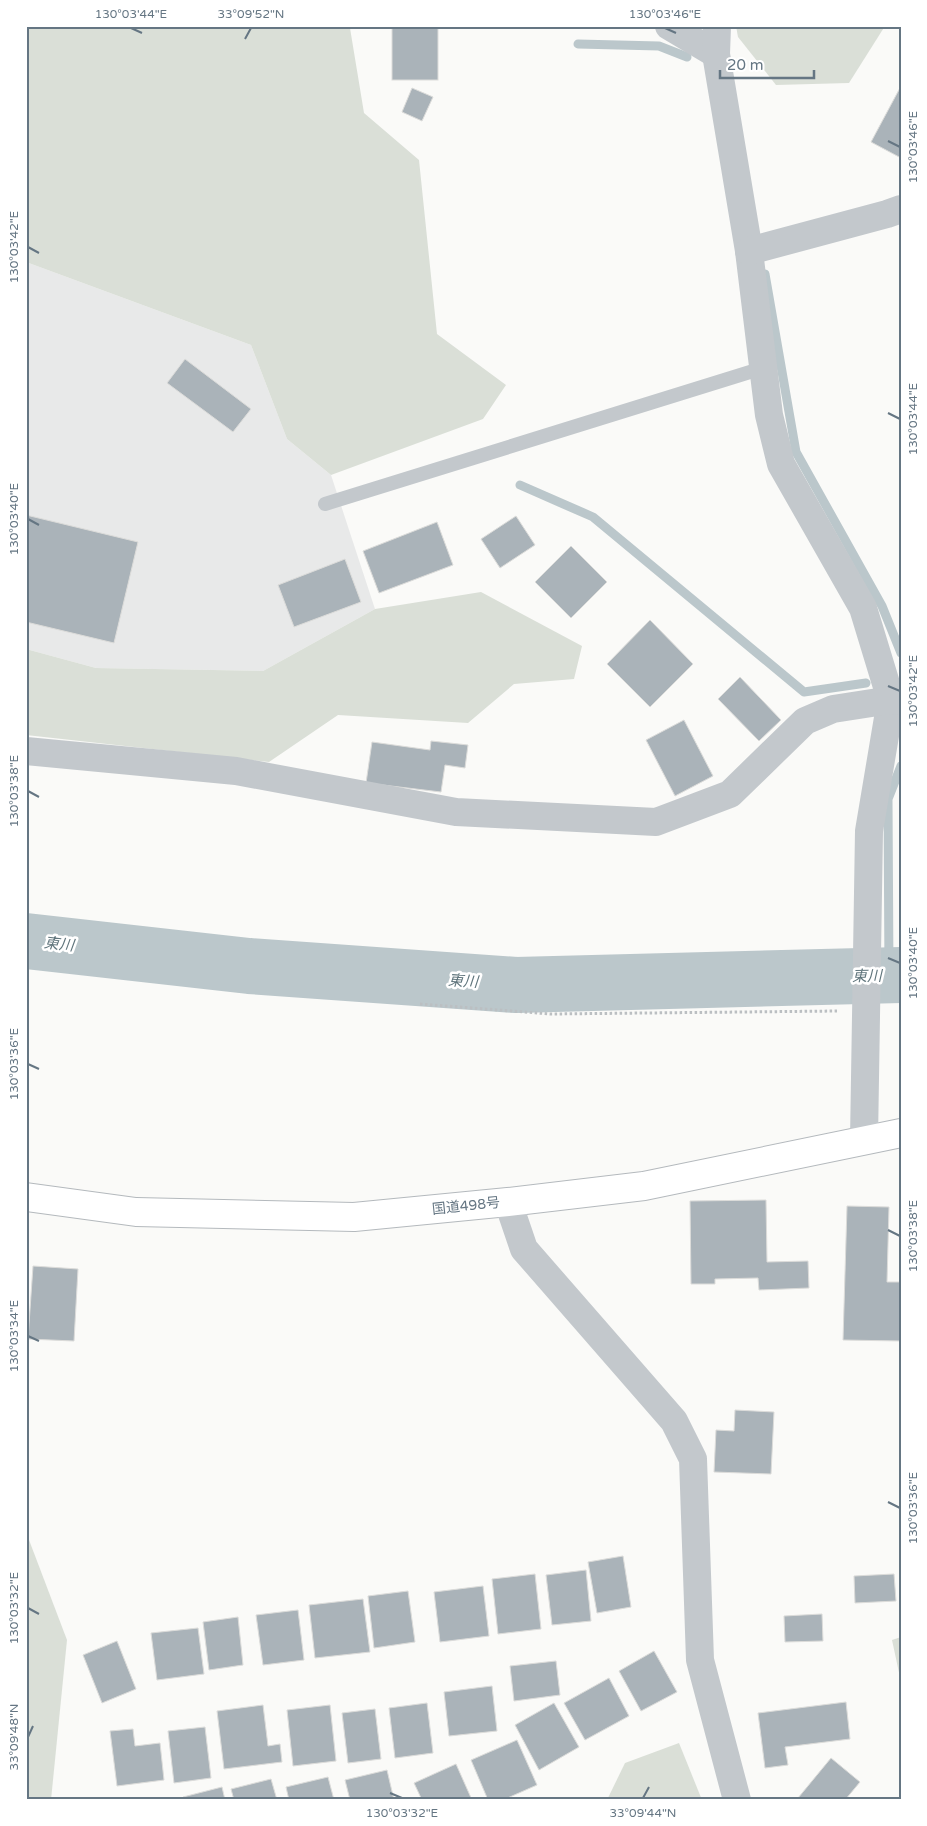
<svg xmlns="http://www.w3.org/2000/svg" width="927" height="1826" viewBox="0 0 927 1826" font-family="'Varela Round','Noto Sans JP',sans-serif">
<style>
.built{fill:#e8e9e9}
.green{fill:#dadfd7}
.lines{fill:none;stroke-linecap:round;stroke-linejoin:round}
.stream{stroke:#bbc7cb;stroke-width:9}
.river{stroke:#bbc7cb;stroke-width:56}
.building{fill:#aab3b9;stroke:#dcdcda}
.trunk-casing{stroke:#b4b9bd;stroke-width:30}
.path{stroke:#bbbfc2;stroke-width:3;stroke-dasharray:2.5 2.5;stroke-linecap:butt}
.service{stroke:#c3c8cc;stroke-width:14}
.minor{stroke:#c3c8cc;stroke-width:28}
.trunk{stroke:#fff;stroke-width:28}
.ticks{fill:none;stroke:#657683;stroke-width:2}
.labels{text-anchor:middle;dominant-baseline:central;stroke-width:5;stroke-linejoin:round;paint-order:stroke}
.street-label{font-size:14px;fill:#657683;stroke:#fff}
.water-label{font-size:15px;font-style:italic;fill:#60757c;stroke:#fff}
.neatline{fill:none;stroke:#657683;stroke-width:2}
.ticks-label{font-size:12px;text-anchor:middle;fill:#657683}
</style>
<rect width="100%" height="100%" fill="#fafaf8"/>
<polygon class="built" points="26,262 251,345 287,439 331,475 375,609 263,671 96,668 26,649"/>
<g class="green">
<polygon points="26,26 334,26 350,28 364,113 419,160 437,334 506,385 483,419 331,475 287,439 251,345 26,262"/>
<polygon points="736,26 885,26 849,83 776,85 738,37"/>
<polygon points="481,592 582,646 574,679 514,684 468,723 338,715 269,762 26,735 26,649 96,668 263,671 375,609"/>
<polygon points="26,1532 67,1640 51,1800 26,1800"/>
<polygon points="901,1637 901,1682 892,1640"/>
<polygon points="679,1743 702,1800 607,1800 625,1763"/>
</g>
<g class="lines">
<g class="stream">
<polyline points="578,44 659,46 687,57"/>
<polyline points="765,274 796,452 882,606 901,653"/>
<polyline points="520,485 593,517 804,692 866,683"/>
<polyline points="889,976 888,799 901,766"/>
</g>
<polyline class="river" points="26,941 249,966 516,985 901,975"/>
</g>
<g class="building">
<rect x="392" y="26" width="46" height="54"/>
<polygon points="901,86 901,158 871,142"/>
<polygon points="412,88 433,97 422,121 402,112"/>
<polygon points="185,359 251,409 233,432 167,383"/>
<polygon points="26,515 138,542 114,643 26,622"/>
<polygon points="516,516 535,545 500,568 481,539"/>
<polygon points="437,522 453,565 379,593 363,551"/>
<polygon points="571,546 607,582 571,618 535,582"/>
<polygon points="345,559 361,602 294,627 278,585"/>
<polygon points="650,620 693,664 650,707 607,664"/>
<polygon points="740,677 781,720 759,741 718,699"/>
<polygon points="684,720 713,776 675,796 646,740"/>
<polygon points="431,741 468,745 465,768 445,765 441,792 366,783 372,742 430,750"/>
<polygon points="766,1200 767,1262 808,1261 809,1288 759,1290 758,1278 715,1279 715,1284 691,1284 690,1201"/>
<polygon points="847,1206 889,1207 887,1282 901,1282 901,1341 843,1340"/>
<polygon points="33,1266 78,1269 74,1341 28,1339"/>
<polygon points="735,1410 774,1412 771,1474 714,1472 716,1430 734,1431"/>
<polygon points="623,1556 631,1607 597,1613 588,1562"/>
<polygon points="586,1570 591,1621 552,1625 546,1575"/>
<polygon points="535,1574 541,1629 498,1634 492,1579"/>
<polygon points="894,1574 896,1601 855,1603 854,1576"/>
<polygon points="483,1586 489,1636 440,1642 434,1592"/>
<polygon points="408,1591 415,1642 374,1648 368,1596"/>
<polygon points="363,1599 370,1652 315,1658 309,1605"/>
<polygon points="298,1610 304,1660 263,1665 256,1615"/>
<polygon points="822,1614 823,1641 785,1642 784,1616"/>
<polygon points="238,1617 243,1665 209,1670 203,1622"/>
<polygon points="198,1628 204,1674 157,1680 151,1633"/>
<polygon points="117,1641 136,1689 102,1703 83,1655"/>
<polygon points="654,1651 677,1692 641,1711 619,1671"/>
<polygon points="556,1661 560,1695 514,1701 510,1666"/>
<polygon points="609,1678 629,1716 585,1740 564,1703"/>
<polygon points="492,1686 497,1731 449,1736 444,1692"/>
<polygon points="846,1702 850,1739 785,1747 788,1765 765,1768 758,1713"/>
<polygon points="427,1703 433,1753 395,1758 389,1708"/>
<polygon points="554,1703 579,1747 539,1770 515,1725"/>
<polygon points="263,1705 268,1746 280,1744 282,1762 224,1769 217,1711"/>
<polygon points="330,1705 336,1761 293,1766 287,1710"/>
<polygon points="375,1709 381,1759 348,1763 342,1713"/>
<polygon points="205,1727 211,1778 174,1783 168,1731"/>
<polygon points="133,1729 135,1746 160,1743 164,1780 117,1786 110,1731"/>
<polygon points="517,1740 537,1785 503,1800 488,1800 471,1760"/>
<polygon points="831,1758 860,1782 845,1800 800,1800 798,1798"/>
<polygon points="456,1764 472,1800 422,1800 414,1783"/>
<polygon points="387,1770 394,1800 350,1800 345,1780"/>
<polygon points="328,1777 334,1800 289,1800 286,1787"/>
<polygon points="271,1779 277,1800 234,1800 231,1789"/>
<polygon points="222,1787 225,1800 184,1800 183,1797"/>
</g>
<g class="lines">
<defs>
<polyline id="trunk" points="26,1197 136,1212 354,1217 508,1202 644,1186 901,1133"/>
</defs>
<use href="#trunk" class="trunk-casing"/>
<polyline class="path" points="420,1004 551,1014 837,1011"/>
<polyline class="service" points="325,504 763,368"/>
<g class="minor">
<polyline points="669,26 716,54"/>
<polyline points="717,26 716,54 749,251 769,415 781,464 863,608 891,700 869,831 864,1140"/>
<polyline points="749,251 887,214 901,209"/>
<polyline points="26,751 236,771 456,812 656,822 730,794 805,721 833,709 891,700 901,701"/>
<polyline points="508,1202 524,1249 674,1421 693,1459 700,1660 737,1800"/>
</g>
<use href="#trunk" class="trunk"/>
</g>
<path class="ticks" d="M131,28L142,33M665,28L676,33M245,39L251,28M888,141L900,147M28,247L39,253M888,413L900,419M28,519L39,525M888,686L900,691M28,791L39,797M888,958L900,963M28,1064L39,1069M888,1230L900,1236M28,1336L39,1341M888,1502L900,1508M28,1608L39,1614M28,1737L33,1726M390,1793L402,1798M643,1798L649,1787"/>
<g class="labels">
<g class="street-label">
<text transform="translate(466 1206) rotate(-6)">国道498号</text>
</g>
<g class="water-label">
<text transform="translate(59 944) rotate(6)">東川</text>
<text transform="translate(867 976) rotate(-1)">東川</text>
<text transform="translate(463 981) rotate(4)">東川</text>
</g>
</g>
<rect width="927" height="1826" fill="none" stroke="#ffffff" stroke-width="55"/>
<path d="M720 70v8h94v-8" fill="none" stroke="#657683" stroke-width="2.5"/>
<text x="727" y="70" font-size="15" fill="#657683" stroke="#ffffff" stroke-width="4" paint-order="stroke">20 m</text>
<rect x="28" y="28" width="872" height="1770" class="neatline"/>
<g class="ticks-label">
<text x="131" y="18">130°03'44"E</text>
<text x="251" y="18">33°09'52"N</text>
<text x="665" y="18">130°03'46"E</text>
<text transform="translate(913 147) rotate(-90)" y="4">130°03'46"E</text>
<text transform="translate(14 247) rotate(-90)" y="4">130°03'42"E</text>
<text transform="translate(913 419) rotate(-90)" y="4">130°03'44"E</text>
<text transform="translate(14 519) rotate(-90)" y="4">130°03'40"E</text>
<text transform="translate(913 691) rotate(-90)" y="4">130°03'42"E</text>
<text transform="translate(14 791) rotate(-90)" y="4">130°03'38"E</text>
<text transform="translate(913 963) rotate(-90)" y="4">130°03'40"E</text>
<text transform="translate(14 1064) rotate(-90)" y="4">130°03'36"E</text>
<text transform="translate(913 1236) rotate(-90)" y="4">130°03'38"E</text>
<text transform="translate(14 1336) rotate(-90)" y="4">130°03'34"E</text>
<text transform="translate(913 1508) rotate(-90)" y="4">130°03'36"E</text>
<text transform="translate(14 1608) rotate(-90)" y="4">130°03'32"E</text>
<text transform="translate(14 1737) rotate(-90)" y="4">33°09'48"N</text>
<text x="402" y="1817">130°03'32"E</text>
<text x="643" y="1817">33°09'44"N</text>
</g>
</svg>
